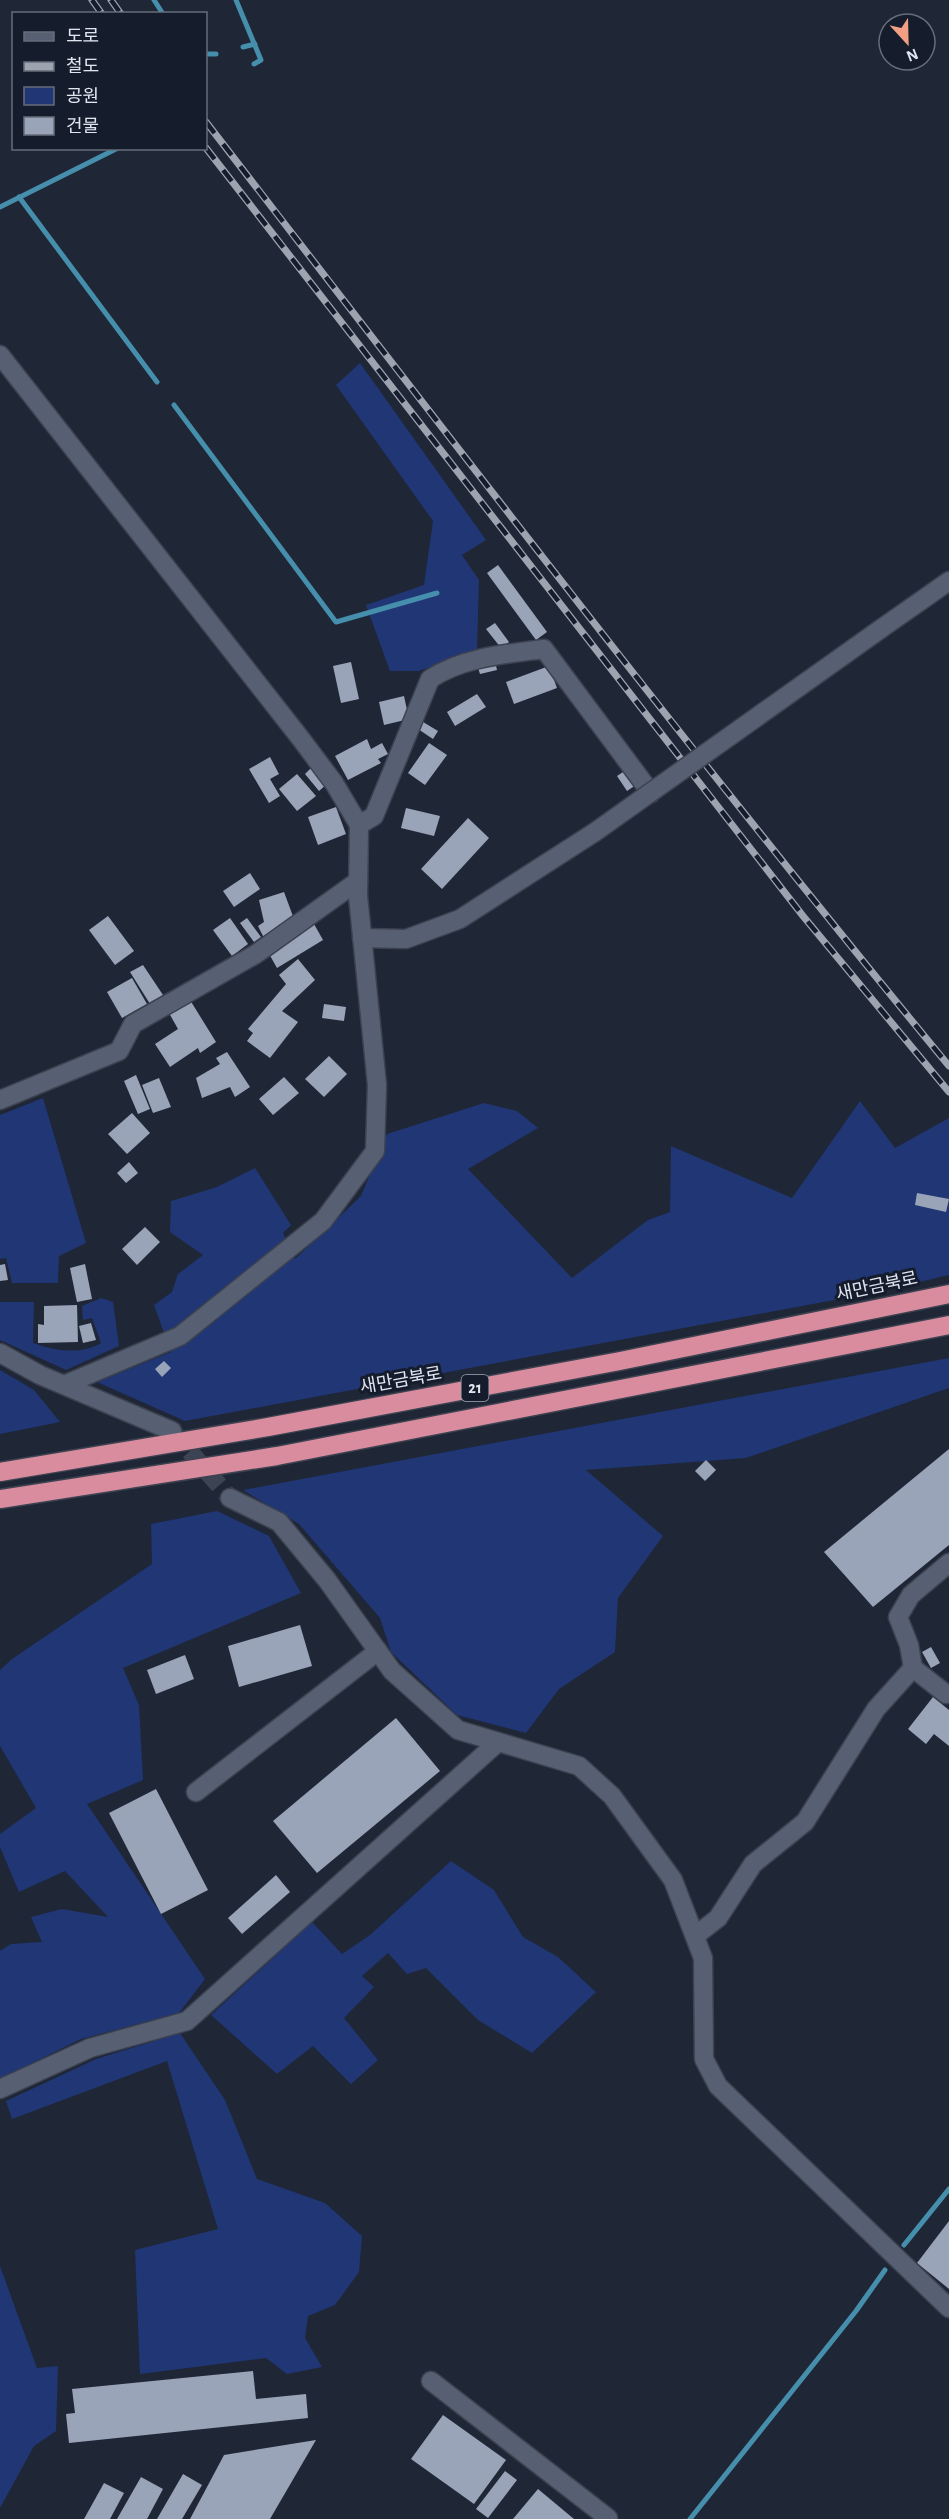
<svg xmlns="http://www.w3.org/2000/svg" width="949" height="2519" viewBox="0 0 949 2519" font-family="'Alegreya Sans','Noto Sans KR',sans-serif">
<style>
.green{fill:#203675}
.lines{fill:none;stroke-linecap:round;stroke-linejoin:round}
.stream{stroke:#458eac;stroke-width:5}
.building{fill:#9aa4b9}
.minor-tunnel{stroke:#3c4352;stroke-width:18;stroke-dasharray:18 9;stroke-linecap:butt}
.minor-casing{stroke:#3d4250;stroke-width:21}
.highway-casing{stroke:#3d4250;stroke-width:21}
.minor{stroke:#576073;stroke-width:18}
.highway{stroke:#da8c9f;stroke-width:18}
.rail-casing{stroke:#9da3af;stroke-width:7}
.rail{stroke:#151c2c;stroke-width:4.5;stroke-dasharray:14;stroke-linecap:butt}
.minor-bridge-casing{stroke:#3d4250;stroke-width:21;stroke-linecap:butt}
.minor-bridge{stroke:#576073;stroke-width:18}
.labels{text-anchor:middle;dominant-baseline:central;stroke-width:6;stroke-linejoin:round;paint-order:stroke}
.shield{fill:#151c2c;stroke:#a3a9b5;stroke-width:1.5}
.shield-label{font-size:16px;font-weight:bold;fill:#e0e5f0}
.street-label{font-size:18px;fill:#e0e5f0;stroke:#151c2c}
</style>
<rect width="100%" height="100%" fill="#1f2636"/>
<g class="green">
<polygon points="360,363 486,540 462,555 479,580 477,651 419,671 390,671 366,605 424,585 433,521 336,385"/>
<polygon points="43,1098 86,1243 59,1256 58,1283 12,1283 6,1258 0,1259 0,1115"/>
<polygon points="860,1101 895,1148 949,1118 949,1275 877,1292 185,1421 97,1382 171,1352 154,1305 172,1292 178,1274 203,1255 170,1232 171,1201 217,1187 255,1168 291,1225 283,1233 295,1259 361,1196 387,1134 484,1103 517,1111 538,1128 468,1169 572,1278 648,1220 670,1212 671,1146 792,1198"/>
<path d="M101,1298L113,1302L119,1346L66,1370L0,1340V1302H34L33,1343C55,1351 81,1355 101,1343L92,1318L83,1320L82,1306Z"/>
<polygon points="949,1358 949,1388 746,1458 586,1470 663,1536 618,1598 615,1652 559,1689 526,1733 457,1715 391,1652 380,1618 299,1524 243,1490"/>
<polygon points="0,1370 34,1390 60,1422 0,1434"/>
<polygon points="217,1511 269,1536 301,1593 123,1668 139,1705 143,1780 87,1804 205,1979 179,2013 81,2039 0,2079 0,1951 11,1944 42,1942 31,1917 62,1909 108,1917 65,1871 19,1892 0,1847 0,1834 36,1808 0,1746 0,1670 12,1659 152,1564 151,1524"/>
<polygon points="451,1861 494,1890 523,1937 558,1957 596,1992 532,2053 478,2020 426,1968 407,1974 388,1953 362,1976 374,1987 344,2018 378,2060 351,2084 313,2046 277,2074 211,2015 312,1922 342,1954 370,1935"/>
<polygon points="180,2033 225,2100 257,2179 325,2203 362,2236 359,2272 335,2305 308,2316 305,2338 322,2367 287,2374 266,2358 140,2374 135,2250 218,2229 167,2061 12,2119 6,2101 96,2059"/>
<polygon points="0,2266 37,2368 58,2366 56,2431 34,2446 0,2508"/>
</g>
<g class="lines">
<g class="stream">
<polyline points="154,0 163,14"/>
<polyline points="236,0 261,60 254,64"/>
<polyline points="243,47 255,44"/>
<polyline points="206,54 216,54"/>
<polyline points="19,197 157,382"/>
<polyline points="0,207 118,148"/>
<polyline points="174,405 336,622 437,593"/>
<polyline points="904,2245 949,2189"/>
<polyline points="690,2519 856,2311 885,2270"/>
</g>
</g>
<g class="building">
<polygon points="498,565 547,632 536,640 487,573"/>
<polygon points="495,623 509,642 501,648 486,629"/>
<polygon points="495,661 497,670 480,674 477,665"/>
<polygon points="351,662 359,699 341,703 333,666"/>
<polygon points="549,666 557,688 514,704 506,682"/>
<polygon points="477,694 486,707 455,726 447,712"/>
<polygon points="404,696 409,719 384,725 379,702"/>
<polygon points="423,722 438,731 433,739 418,729"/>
<polygon points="367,739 371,749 382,743 388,754 378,759 381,763 348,780 335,756"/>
<polygon points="429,743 447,755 425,785 408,773"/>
<polygon points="270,757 279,774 270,779 280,796 269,803 249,769"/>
<polygon points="312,767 327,784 319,791 305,774"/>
<polygon points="629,768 639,783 627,791 617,776"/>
<polygon points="297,774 316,796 297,811 279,789"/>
<polygon points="336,807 346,834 318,845 308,817"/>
<polygon points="406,808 440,816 434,836 401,828"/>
<polygon points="468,818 489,838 442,889 421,869"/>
<polygon points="250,873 260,889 234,907 223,891"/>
<polygon points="284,892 294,919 264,938 258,926 264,922 259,900"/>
<polygon points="108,916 134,951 115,965 89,930"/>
<polygon points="230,918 248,944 232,956 213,930"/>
<polygon points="247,918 261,937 254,942 240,923"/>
<polygon points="314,924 323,940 277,968 268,952"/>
<polygon points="298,959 315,980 282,1011 298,1022 270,1058 247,1041 253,1033 248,1029 286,984 279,975"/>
<polygon points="143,965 163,995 150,1004 130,972"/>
<polygon points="132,978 147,1004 122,1018 107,992"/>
<polygon points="190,1000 216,1042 200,1053 198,1048 170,1067 155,1044 178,1029 169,1013"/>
<polygon points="324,1004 346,1007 344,1021 322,1018"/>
<polygon points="227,1052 250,1087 235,1097 230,1087 202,1098 196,1078 220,1064 216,1058"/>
<polygon points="329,1056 347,1074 324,1097 305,1079"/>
<polygon points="136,1075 150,1109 138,1114 124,1081"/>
<polygon points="284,1077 299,1093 273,1115 259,1099"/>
<polygon points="159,1078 171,1107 153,1113 142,1085"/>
<polygon points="132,1113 150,1133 127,1154 108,1134"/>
<polygon points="129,1162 138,1173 126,1183 117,1173"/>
<polygon points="917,1193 949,1199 946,1212 915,1205"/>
<polygon points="145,1227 160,1242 137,1265 122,1249"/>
<polygon points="5,1264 8,1280 0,1281 0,1265"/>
<polygon points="85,1264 92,1299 77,1302 70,1268"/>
<polygon points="77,1305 78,1342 38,1343 38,1324 44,1325 44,1306"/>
<polygon points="91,1323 96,1340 83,1343 79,1326"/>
<polygon points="164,1361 171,1368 162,1377 155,1369"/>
<polygon points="949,1449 949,1545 873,1607 824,1552"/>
<polygon points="706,1460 716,1470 705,1481 695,1471"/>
<polygon points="300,1625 312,1666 239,1687 228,1646"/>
<polygon points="931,1647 940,1663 931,1668 922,1652"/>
<polygon points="185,1655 194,1679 156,1694 147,1670"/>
<polygon points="933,1697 949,1710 949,1746 934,1734 926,1744 908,1729"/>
<polygon points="396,1718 440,1771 317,1873 273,1821"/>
<polygon points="156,1789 208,1890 161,1914 109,1813"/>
<polygon points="276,1875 290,1892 242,1934 228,1918"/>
<polygon points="949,2221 949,2289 917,2263"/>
<polygon points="253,2371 256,2399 306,2394 308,2418 69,2443 66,2414 75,2413 72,2389"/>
<polygon points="443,2415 506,2460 474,2504 411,2459"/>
<polygon points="316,2440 270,2519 190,2519 224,2455"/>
<polygon points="505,2471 517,2480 488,2518 476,2509"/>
<polygon points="183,2474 202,2485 182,2519 157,2519"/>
<polygon points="141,2477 163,2489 147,2519 117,2519"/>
<polygon points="104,2483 124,2493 110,2519 84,2519"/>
<polygon points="538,2489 574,2519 513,2519"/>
</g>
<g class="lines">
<polyline class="minor-tunnel" points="172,1431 230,1498"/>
<defs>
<g id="minor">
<polyline points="0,355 301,739 334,783 359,825 358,896 377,1085 375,1151 323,1221 180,1336 64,1385"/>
<polyline points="882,628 949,581"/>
<path d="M359,825L374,816L430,679C463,657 506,654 544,649L651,793"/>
<polyline points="362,938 406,939 460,919 595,832"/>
<polyline points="0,1100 119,1051 133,1024 256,954 358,881"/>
<polyline points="0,1353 40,1375 172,1431"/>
<polyline points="230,1498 279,1522 327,1580 392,1671 458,1730 579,1766 612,1796 673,1880 703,1958 704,2059 718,2086 949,2308"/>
<polyline points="913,1668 946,1694"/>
<polyline points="196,1792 378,1651"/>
<polyline points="695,1936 718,1918 753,1864 805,1822 876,1709 913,1668 909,1645 898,1617 911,1595 949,1563"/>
<polyline points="0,2089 90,2048 187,2021 497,1743"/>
<polyline points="431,2381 608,2518"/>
</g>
<g id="highway">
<polyline points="0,1472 268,1427 620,1361 949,1294"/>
<polyline points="0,1499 277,1456 949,1325"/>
</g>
</defs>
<use href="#minor" class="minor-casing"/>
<use href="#highway" class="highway-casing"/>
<use href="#minor" class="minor"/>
<use href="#highway" class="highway"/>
<defs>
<g id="rail">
<polyline points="92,0 102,14"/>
<polyline points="111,0 121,14"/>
<path d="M206,122C451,439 694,757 949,1066"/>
<polyline points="206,148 803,916 949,1092"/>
</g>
</defs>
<use href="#rail" class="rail-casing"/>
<use href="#rail" class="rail"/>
<defs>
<polyline id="minor-bridge" points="595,832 882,628"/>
</defs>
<use href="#minor-bridge" class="minor-bridge-casing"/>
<use href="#minor-bridge" class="minor-bridge"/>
</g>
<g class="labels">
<rect class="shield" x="461.5" y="1375" width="27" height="26" rx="4.5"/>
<g class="shield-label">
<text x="475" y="1388">21</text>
</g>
<g class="street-label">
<text transform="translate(877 1287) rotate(-12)">새만금북로</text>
<text transform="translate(401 1381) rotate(-10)">새만금북로</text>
</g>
</g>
<rect x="12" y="12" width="195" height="138" fill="#151c2c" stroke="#666c7a" stroke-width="1.5"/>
<rect x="24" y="32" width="30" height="9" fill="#576073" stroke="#666c7a" stroke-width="1.5"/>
<text x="66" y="42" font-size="18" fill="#e0e5f0">도로</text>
<rect x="24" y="62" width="30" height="9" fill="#9da3af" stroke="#666c7a" stroke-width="1.5"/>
<text x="66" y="72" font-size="18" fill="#e0e5f0">철도</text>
<rect x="24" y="87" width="30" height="18" fill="#203675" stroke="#666c7a" stroke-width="1.5"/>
<text x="66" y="102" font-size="18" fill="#e0e5f0">공원</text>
<rect x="24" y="117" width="30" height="18" fill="#9aa4b9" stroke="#666c7a" stroke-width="1.5"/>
<text x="66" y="132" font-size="18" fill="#e0e5f0">건물</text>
<g transform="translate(907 42) rotate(158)"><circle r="28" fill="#151c2c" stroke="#666c7a" stroke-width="1.5"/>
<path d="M0-4.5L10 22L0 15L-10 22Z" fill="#f39f84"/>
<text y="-9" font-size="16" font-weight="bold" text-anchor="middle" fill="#e0e5f0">N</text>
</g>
</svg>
